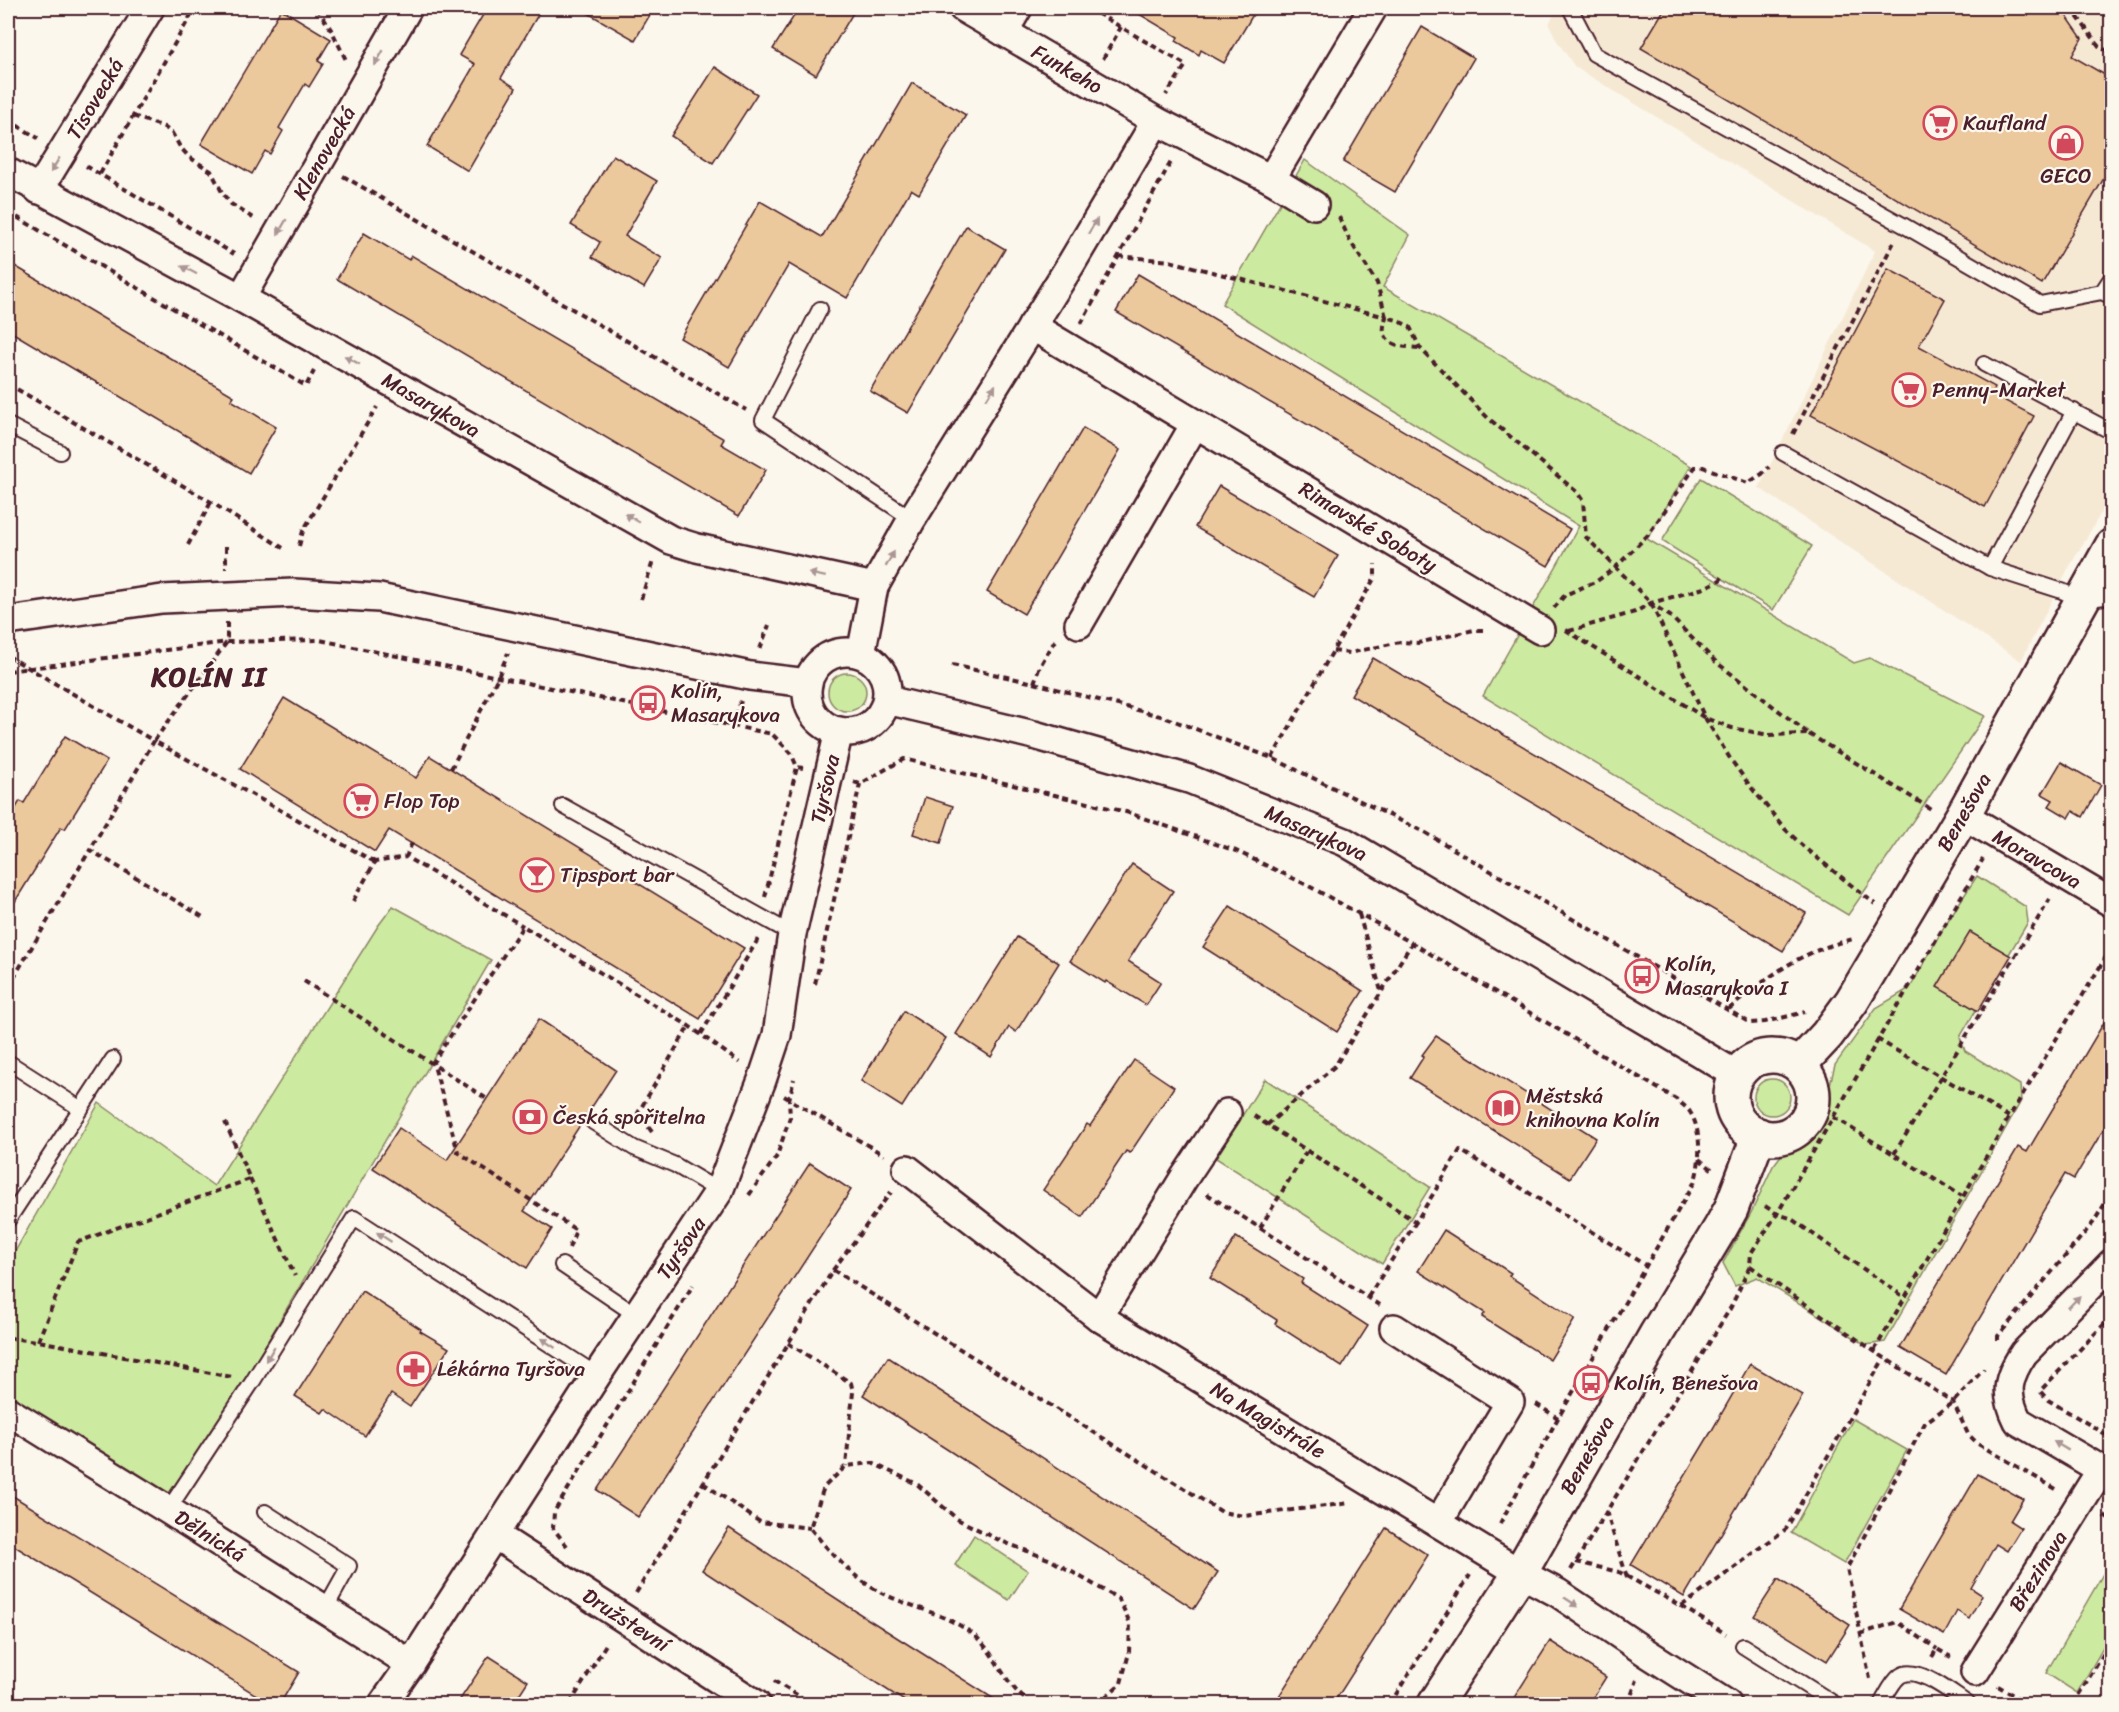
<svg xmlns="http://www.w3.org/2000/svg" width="2119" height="1712" viewBox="0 0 2119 1712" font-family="Sriracha,sans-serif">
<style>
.built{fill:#f6e9d4}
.green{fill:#cdeaa1;stroke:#8c8466;stroke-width:1.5}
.building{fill:#ecc89d;stroke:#4a1f2b;stroke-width:1.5}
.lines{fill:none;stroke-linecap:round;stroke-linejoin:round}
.lane-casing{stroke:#4a1f2b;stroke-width:18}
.street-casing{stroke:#4a1f2b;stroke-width:32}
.secondary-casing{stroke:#4a1f2b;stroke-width:38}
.path{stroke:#4a1f2b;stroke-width:4;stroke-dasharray:6 4.5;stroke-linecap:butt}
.lane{stroke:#fbf7ec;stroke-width:14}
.street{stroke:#fbf7ec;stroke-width:27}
.secondary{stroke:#fbf7ec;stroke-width:33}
.oneway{fill:#ab9695}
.labels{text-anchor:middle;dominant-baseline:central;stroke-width:4.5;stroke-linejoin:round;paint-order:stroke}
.street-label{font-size:21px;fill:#4a1f2b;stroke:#fbf7ec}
.poi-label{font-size:21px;fill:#4a1f2b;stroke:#fbf7ec;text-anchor:start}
.district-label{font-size:27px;font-weight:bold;letter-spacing:1.5px;fill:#4a1f2b;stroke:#fbf7ec}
</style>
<rect width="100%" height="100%" fill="#fbf7ec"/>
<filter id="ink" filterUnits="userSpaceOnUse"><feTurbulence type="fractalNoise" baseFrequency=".0167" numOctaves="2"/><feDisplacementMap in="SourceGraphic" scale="12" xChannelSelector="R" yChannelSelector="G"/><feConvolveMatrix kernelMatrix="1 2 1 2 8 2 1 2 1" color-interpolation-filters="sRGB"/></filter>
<g filter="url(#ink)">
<polygon class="built" points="1557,8 2111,8 2111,496 2067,571 2021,661 1759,488 1875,251 1575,67 1557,41 1549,24"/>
<g class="green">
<polygon points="1305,160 1410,235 1383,287 1691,466 1647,539 1854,663 1870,658 1985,716 1848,915 1483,696 1579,526 1222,304"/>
<polygon points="1701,478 1812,546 1773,610 1662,541"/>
<circle cx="847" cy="692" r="19"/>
<polygon points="1977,876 2026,907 2028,922 1960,1037 1965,1051 2020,1085 2021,1101 1885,1342 1866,1345 1757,1277 1735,1286 1723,1263 1752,1211 1773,1166 1782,1154 1805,1143 1819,1127 1835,1065 1876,1008 1910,988 1945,925"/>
<polygon points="393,906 491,960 174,1501 8,1399 8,1264 99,1103 214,1186 378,926"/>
<circle cx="1772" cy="1097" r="18"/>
<polygon points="1265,1079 1430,1187 1382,1264 1216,1158"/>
<polygon points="1853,1419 1907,1450 1844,1564 1791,1533"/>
<polygon points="974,1535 1028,1571 1009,1600 955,1565"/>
<polygon points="2103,1574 2111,1578 2111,1634 2077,1693 2046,1673"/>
</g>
<g class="building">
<polygon points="487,8 542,8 501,78 516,88 468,171 427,146 475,64 459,55"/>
<polygon points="579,8 654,8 635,40"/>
<polygon points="799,8 856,8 816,75 773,49"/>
<polygon points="1129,8 1257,8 1224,63 1201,50 1199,55 1176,41 1178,37"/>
<polygon points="1665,8 2061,8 2082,38 2072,56 2112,79 2112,183 2104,178 2042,284 1641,48"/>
<polygon points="281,9 331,39 318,61 323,64 309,87 305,84 279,128 283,131 270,154 265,151 252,174 201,144"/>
<polygon points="1422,27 1474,58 1395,192 1343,162"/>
<polygon points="715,67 757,94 713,163 671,136"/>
<polygon points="912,83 966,115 919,194 911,189 847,298 789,264 729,367 680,338 760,201 822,237"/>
<polygon points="613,155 657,181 625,236 662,258 644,288 592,257 600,242 571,225"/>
<polygon points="966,226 1005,249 908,413 870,391"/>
<polygon points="364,233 409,260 411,255 724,439 721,444 766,470 739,516 337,279"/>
<polygon points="8,262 234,396 231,400 276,427 249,473 8,330"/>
<polygon points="1888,269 1945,299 1919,346 1995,387 1992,394 2034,416 1985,507 1811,415"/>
<polygon points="1138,274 1570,529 1548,566 1116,312"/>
<polygon points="1083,428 1120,450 1024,614 987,592"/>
<polygon points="1219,486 1338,556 1314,597 1195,527"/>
<polygon points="1373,658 1806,913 1783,951 1351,695"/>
<polygon points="284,698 416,778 430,756 744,948 700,1019 389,830 375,852 240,769"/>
<polygon points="65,736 107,761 65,829 61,827 8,913 8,821 20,801 24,803"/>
<polygon points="2061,762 2101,785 2083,817 2073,811 2069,818 2049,806 2053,800 2042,794"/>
<polygon points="925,797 953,806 941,843 913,834"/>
<polygon points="1132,864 1173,891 1128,961 1161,982 1146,1005 1106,981 1105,983 1070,961"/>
<polygon points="1230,906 1363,991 1337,1032 1203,947"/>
<polygon points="1970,932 2011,956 1978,1011 1937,987"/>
<polygon points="1017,937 1059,963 1016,1032 1009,1027 991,1057 956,1034"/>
<polygon points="2112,1009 2112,1115 2074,1179 2065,1174 1946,1375 1900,1348 2018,1147 2027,1152"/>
<polygon points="904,1011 946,1038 902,1107 861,1081"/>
<polygon points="539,1019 616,1070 524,1211 552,1229 527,1268 373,1168 399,1128 447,1160"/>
<polygon points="1436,1036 1596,1138 1570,1178 1410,1078 1424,1056 1422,1055"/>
<polygon points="1134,1060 1174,1087 1130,1153 1126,1151 1082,1217 1043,1190 1087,1124 1090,1126"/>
<polygon points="810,1163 851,1190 638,1517 597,1490"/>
<polygon points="1444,1230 1511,1273 1509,1276 1575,1319 1550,1360 1482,1317 1485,1313 1418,1271"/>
<polygon points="1236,1237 1303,1279 1301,1283 1368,1326 1342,1367 1275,1324 1277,1320 1210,1278"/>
<polygon points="362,1291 421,1329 420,1331 449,1348 410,1407 391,1394 365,1436 325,1409 322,1413 295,1396"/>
<polygon points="888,1357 1218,1572 1194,1609 863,1395"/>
<polygon points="1750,1364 1803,1395 1684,1597 1631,1565 1711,1432"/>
<polygon points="1978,1474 2023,1499 2010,1521 2021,1528 2007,1551 1996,1544 1971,1588 1982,1595 1969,1619 1957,1611 1944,1635 1899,1609"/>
<polygon points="8,1493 299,1672 280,1704 271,1704 8,1542"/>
<polygon points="729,1528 860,1614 1002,1704 909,1704 766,1612 702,1570"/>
<polygon points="1386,1528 1428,1555 1333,1704 1274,1704"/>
<polygon points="1778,1579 1850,1625 1827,1661 1754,1616"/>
<polygon points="1550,1641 1606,1677 1589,1704 1510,1704"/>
<polygon points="489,1656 528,1681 513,1704 457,1704"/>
</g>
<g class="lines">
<defs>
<g id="lane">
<polyline points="1570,8 1594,54 1903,225 2040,304 2102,292"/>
<polyline points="2112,277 2102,292 2112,297"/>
<polyline points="820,309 763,420 912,519"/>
<polyline points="1984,364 2112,432"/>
<polyline points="8,425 60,452"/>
<polyline points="1783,453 1990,568 2074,411"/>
<polyline points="1990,568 2062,591 2082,600 2112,596"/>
<polyline points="563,806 792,934"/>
<polyline points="8,1062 81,1109"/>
<polyline points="593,1122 634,1148 675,1165 719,1191"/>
<polyline points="8,1220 113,1059"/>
<polyline points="562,1265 636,1315"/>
<polyline points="168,1510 253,1381 354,1218 597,1375"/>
<polyline points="265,1512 349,1566 325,1609"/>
<polyline points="1743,1646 1835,1704"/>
<path d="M1881,1704C1886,1696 1892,1682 1900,1676C1917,1664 1954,1695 1968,1704"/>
</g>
<g id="street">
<polyline points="963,8 1156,121 1271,179 1314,205"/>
<polyline points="1004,32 1018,8"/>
<polyline points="8,172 241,298 671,540 697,548 874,587"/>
<polyline points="1271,179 1373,8"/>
<polyline points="39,190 150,8"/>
<polyline points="241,298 408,8"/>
<polyline points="1032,326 1540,630"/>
<polyline points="8,621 162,599 294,593 379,598 750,676 808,683"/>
<polyline points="1079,624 1195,424"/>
<circle cx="847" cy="692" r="40"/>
<polyline points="861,654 874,587 912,519 1071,264 1156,121"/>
<polyline points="887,700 1034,735 1189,779 1345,842 1737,1075"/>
<polyline points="1963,815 2112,903"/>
<polyline points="907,1169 1099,1317 1520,1573 1558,1593 1647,1653 1727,1704"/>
<path d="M2112,1263L2024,1353C2007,1378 2004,1393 2018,1421L2112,1476"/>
<polyline points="1099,1317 1184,1178 1227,1113"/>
<polyline points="1394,1328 1510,1402 1438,1523"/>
<polyline points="8,1411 168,1510 411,1664"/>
<polyline points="495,1535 756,1704"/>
<polyline points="1975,1672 2101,1470"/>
<polyline points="383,1704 411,1664 597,1375 719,1191 762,1080 777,1035 792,934 839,731"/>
</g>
<g id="secondary">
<circle cx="1772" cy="1097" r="41"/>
<polyline points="1799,1065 1827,1035 1852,1001 1963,815 2112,546"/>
<polyline points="1435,1704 1520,1573 1657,1333 1721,1227 1731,1209 1759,1135"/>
</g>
</defs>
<use href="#lane" class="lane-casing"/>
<use href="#street" class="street-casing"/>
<use href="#secondary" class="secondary-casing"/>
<g class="path">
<polyline points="317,8 332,31 346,60"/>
<polyline points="1088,8 1186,65 1166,95"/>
<polyline points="2071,8 2099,46 2112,54"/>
<polyline points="1103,59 1121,27"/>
<polyline points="133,116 164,127 172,133 180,147 189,157 211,171 223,194 231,204 256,220"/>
<polyline points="8,120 38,138"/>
<polyline points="86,166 234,254"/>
<polyline points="100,174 195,8"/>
<polyline points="343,176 746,410"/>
<polyline points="8,212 306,386 314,371"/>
<polyline points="1339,217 1350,241 1377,283 1386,317 1397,320 1410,327 1420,348 1488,418 1577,492 1583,501 1586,537 1651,603 1705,718 1731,760 1750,786 1785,829 1806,849 1875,904"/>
<path d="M1118,256L1170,261L1386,317C1385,321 1383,328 1384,332C1387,347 1407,347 1419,348"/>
<polyline points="1081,324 1172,160"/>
<polyline points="8,384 211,502 283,548"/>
<polyline points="1793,434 1894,242"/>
<polyline points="2106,516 2112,506"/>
<polyline points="188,545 211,502"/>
<polyline points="226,546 226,569"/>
<polyline points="299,546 303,531 377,407"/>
<polyline points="641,599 653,561"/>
<polyline points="1554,608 1565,595 1597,581 1616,567 1648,535 1695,467 1703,467 1748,483 1762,474 1769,467"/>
<polyline points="227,622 227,642 154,741 375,862"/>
<polyline points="1566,630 1705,718 1732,728 1769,735 1809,734 1716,662 1670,616 1652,604"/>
<polyline points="1569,631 1635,612 1651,603 1704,588 1720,580 1725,574"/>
<polyline points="760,649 769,625"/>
<polyline points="1333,651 1350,653 1400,642 1418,643 1474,630 1483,630"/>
<polyline points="8,656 154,741 90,850 203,917"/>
<polyline points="952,665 1034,683 1164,717 1272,758 1426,833 1750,1023 1765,1022 1805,1012"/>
<polyline points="8,671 227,642 320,640 772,734 791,753 797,767 803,768"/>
<polyline points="1034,683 1040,666 1056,639"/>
<polyline points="732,726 741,701"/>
<polyline points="1809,734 1931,809"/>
<polyline points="1272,758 1375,577 1375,564"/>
<polyline points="451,769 498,677 508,653"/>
<path d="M854,782L860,784L904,759L1126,812L1236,851L1307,885L1412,943L1676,1099C1680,1103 1687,1107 1690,1112C1702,1130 1701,1164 1694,1183L1558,1418L1498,1527"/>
<polyline points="412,843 406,857 523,926"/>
<polyline points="765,897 797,767"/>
<polyline points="353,901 375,862 406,857"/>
<polyline points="1359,914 1381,991"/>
<polyline points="304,981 487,1099"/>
<polyline points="815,984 860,784"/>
<polyline points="8,987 90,850"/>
<path d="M1729,1009C1756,987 1787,961 1821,949C1831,945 1842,942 1853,939"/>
<polyline points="701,1034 757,941 758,937"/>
<polyline points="1877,1039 2009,1117 2112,947"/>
<polyline points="784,1096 884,1155"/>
<polyline points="1254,1116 1416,1222 1460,1150 1645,1265"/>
<polyline points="1833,1117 1962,1196"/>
<polyline points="1267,1125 1335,1066 1412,943"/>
<polyline points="652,1132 638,1113 689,1026"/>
<polyline points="1894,1154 2050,899"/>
<polyline points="1699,1159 1714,1171"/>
<polyline points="250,1179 295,1276"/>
<polyline points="1207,1194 1380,1305"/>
<polyline points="749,1195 777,1156 790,1117 789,1100 794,1079"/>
<polyline points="1765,1206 1777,1214 1790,1218 1904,1297"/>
<polyline points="1260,1228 1306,1152"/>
<polyline points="569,1248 576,1230 458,1152 433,1062 523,926 689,1026 740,1063"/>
<polyline points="1750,1266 1874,1351 1953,1402 1968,1434 1978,1444 2056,1489"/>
<polyline points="833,1270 1222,1512 1244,1516 1350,1503"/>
<polyline points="1368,1297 1416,1222"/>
<polyline points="2112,1316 2040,1391 2048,1400 2112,1438"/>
<polyline points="8,1338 38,1341 232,1377"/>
<polyline points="1998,1340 1998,1336 2093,1223 2112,1192"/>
<polyline points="38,1341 78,1242 250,1179 225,1122"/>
<polyline points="788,1343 851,1383 853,1392 846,1466"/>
<polyline points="1874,1351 2009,1117"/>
<polyline points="1536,1404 1558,1418"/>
<polyline points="703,1483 760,1522 810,1528"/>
<polyline points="1606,1511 1627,1577"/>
<polyline points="2104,1516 2112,1521"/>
<polyline points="567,1546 553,1528 554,1512 693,1285"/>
<polyline points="1576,1562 1619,1572 1681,1606 1692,1599 1786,1529 1884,1358"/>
<polyline points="1571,1570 1731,1307 1750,1266 1751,1253 1777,1214 1983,859"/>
<polyline points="636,1593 833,1270 891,1192"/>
<polyline points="1681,1606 1726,1634"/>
<polyline points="1860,1634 1897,1622 1937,1649"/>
<polyline points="1932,1657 1937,1649 1951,1657"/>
<polyline points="1870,1679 1847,1568 1925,1423 1953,1402 1984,1369"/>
<polyline points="774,1681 812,1704"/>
<polyline points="1998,1686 2028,1704"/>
<polyline points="570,1704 608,1641"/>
<path d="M1033,1704C1006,1690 998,1655 974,1635C949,1615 914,1608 886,1595C855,1581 831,1553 810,1528L824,1487L846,1466L872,1463L917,1484L957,1519L1001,1541L1051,1560L1119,1599L1130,1623L1129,1653L1121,1683L1098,1704"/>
<polyline points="1390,1704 1470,1575"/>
<polyline points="1628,1704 1637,1680"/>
<polyline points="2073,1704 2112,1640"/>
</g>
<use href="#lane" class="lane"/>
<use href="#street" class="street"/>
<use href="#secondary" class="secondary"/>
</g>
<defs><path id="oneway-solid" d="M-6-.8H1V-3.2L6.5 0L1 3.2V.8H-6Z" transform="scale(1.5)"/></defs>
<g class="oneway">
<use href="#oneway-solid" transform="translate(379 58) rotate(120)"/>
<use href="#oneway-solid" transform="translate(55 165) rotate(121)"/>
<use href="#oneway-solid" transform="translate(1093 226) rotate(-59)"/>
<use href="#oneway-solid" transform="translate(282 227) rotate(120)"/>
<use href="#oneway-solid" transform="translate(189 270) rotate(-152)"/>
<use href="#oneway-solid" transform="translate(352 360) rotate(-151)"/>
<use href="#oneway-solid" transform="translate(991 392) rotate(-58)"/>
<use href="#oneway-solid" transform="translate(632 518) rotate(-151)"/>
<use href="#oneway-solid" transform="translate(890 559) rotate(-61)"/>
<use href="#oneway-solid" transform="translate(817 575) rotate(-168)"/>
<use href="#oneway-solid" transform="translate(384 1237) rotate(-147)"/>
<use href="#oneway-solid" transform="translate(2074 1302) rotate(-46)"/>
<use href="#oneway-solid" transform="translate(548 1343) rotate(-147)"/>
<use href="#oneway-solid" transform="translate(270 1354) rotate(121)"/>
<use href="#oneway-solid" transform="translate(2061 1446) rotate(-149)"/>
<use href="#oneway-solid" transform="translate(1571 1602) rotate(34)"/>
</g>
</g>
<defs>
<symbol id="supermarket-ring" viewBox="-11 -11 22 22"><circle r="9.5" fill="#fbf7ec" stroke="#d1495b" stroke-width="1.5"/><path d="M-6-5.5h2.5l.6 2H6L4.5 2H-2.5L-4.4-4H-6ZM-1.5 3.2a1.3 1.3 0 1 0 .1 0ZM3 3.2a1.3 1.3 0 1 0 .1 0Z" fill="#d1495b"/></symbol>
<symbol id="shop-ring" viewBox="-11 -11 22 22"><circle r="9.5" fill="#fbf7ec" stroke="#d1495b" stroke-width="1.5"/><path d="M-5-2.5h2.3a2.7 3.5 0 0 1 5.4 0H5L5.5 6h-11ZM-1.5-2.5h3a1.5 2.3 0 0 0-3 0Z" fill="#d1495b"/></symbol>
<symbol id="bus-ring" viewBox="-11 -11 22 22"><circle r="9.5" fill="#fbf7ec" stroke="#d1495b" stroke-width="1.5"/><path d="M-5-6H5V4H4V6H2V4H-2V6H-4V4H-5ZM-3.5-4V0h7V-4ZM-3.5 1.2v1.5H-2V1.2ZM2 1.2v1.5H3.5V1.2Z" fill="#d1495b"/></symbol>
<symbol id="bar-ring" viewBox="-11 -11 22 22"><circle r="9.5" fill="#fbf7ec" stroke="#d1495b" stroke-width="1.5"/><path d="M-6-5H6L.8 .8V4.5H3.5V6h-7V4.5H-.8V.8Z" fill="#d1495b"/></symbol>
<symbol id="library-ring" viewBox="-11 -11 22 22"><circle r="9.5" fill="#fbf7ec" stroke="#d1495b" stroke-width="1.5"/><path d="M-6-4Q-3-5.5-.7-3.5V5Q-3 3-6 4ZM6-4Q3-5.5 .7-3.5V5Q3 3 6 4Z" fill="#d1495b"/></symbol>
<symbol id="bank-ring" viewBox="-11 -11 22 22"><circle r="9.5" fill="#fbf7ec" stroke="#d1495b" stroke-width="1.5"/><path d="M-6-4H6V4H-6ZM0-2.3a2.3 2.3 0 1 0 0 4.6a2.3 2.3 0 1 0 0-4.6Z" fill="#d1495b"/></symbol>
<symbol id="pharmacy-ring" viewBox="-11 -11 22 22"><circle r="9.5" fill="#fbf7ec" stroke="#d1495b" stroke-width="1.5"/><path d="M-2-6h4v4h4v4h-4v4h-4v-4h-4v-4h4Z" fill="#d1495b"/></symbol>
</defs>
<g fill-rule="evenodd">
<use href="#supermarket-ring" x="1921" y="104" width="38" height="38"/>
<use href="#shop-ring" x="2047" y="124" width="38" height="38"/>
<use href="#supermarket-ring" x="1890" y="371" width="38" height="38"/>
<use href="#bus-ring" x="629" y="684" width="38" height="38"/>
<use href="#supermarket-ring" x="342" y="782" width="38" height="38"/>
<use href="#bar-ring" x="518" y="856" width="38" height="38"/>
<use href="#bus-ring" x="1623" y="957" width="38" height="38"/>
<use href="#library-ring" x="1484" y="1089" width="38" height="38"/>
<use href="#bank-ring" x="511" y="1098" width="38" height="38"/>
<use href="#pharmacy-ring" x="395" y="1350" width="38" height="38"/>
<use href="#bus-ring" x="1572" y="1364" width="38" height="38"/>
</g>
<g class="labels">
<g class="street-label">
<text transform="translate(1067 69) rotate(30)">Funkeho</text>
<text transform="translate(95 99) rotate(-59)">Tisovecká</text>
<text transform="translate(324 153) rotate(-60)">Klenovecká</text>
<text transform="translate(431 405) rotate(30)">Masarykova</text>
<text transform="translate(1368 527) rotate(31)">Rimavské Soboty</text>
<text transform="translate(825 789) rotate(-77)">Tyršova</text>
<text transform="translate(1964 812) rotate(-60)">Benešova</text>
<text transform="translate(1316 833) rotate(24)">Masarykova</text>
<text transform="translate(2037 859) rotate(30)">Moravcova</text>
<text transform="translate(681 1248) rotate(-56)">Tyršova</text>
<text transform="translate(1268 1420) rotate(31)">Na Magistrále</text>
<text transform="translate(1587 1455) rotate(-60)">Benešova</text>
<text transform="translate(210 1536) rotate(32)">Dělnická</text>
<text transform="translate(2038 1571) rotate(-58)">Březinova</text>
<text transform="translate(626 1620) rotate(33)">Družstevní</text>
</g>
<g class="poi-label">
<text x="1963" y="123">Kaufland</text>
<text x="2066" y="176" text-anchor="middle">GECO</text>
<text x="1932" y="390">Penny-Market</text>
<text x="671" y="691">Kolín,<tspan x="671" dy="24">Masarykova</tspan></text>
<text x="384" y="801">Flop Top</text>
<text x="560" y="875">Tipsport bar</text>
<text x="1665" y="964">Kolín,<tspan x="1665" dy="24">Masarykova I</tspan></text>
<text x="1526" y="1096">Městská<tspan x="1526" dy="24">knihovna Kolín</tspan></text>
<text x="553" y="1117">Česká spořitelna</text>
<text x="437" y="1369">Lékárna Tyršova</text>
<text x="1614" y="1383">Kolín, Benešova</text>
</g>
<g class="district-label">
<text x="209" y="677">KOLÍN II</text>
</g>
</g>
<rect width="2119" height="1712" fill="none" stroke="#fbf7ec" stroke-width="30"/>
<rect x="15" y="15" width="2089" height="1682" fill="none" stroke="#4a1f2b" stroke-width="2" filter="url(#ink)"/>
</svg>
